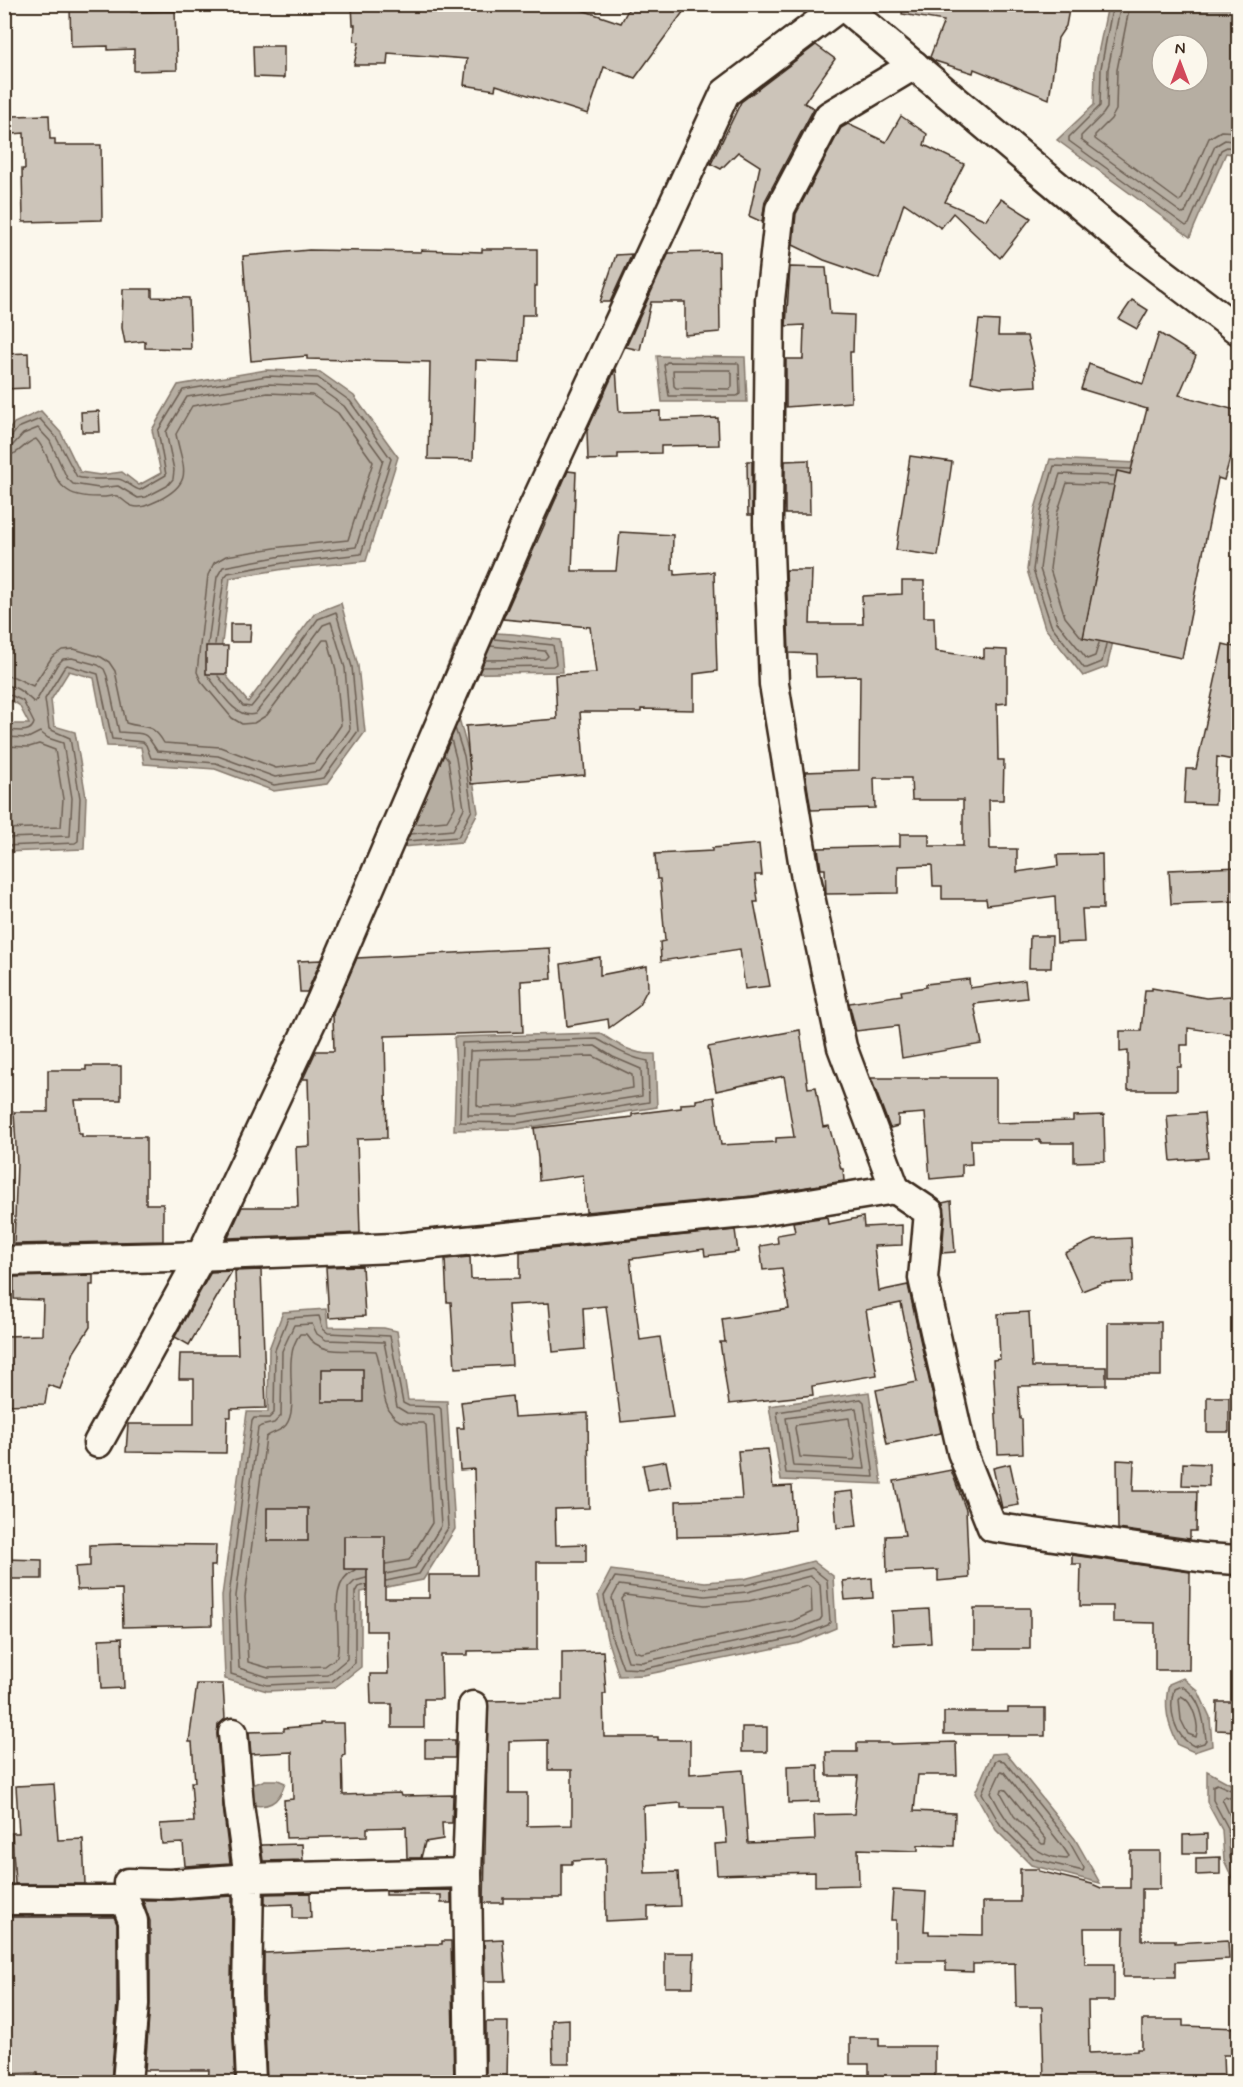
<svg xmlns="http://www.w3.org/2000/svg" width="1243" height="2087" viewBox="0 0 1243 2087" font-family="Mynerve,sans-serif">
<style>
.water{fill:#b6aea2;stroke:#85796d;stroke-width:1.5;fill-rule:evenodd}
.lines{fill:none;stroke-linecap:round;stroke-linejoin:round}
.shore{stroke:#6c5f53;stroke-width:1.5}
.building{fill:#ccc4b9;stroke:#3b2a1e;stroke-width:1.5;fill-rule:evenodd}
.minor-casing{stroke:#3b2a1e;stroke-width:33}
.minor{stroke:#fbf7ec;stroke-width:28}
</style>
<rect width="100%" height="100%" fill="#fbf7ec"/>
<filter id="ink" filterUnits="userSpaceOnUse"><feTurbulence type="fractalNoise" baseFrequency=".0167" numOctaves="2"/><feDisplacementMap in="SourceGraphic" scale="12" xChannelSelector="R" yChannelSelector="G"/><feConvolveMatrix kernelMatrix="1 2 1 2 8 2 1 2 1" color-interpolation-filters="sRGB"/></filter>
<g filter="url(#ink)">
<g class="water">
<path d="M1108,5H1238V155L1226,153L1190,237L1057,140L1094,105L1095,68ZM1162,45H1198V81H1162Z"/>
<polygon points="657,356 745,357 747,402 662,402"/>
<polygon points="266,370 320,372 354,396 398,457 366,561 284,569 230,578 219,667 248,702 315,613 341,603 358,666 365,732 327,784 274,791 215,769 144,764 141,747 107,746 94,678 69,671 51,700 54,726 75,732 86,797 84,849 5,852 5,724 29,724 19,705 5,697 5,436 14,423 41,411 61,433 80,472 100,475 122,472 139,485 161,473 152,430 178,385"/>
<polygon points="1050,459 1137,463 1120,612 1107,667 1083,676 1045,628 1027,570 1035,509"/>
<polygon points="461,631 513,634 560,640 563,672 444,674"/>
<polygon points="457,711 469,755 478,812 462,842 389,848 376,836 407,783"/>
<path d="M600,1033C617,1044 633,1055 655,1054L657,1107L518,1129L454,1130L456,1071L454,1037Z"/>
<polygon points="326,1309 328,1327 384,1328 397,1331 408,1400 447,1401 455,1529 423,1580 361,1592 361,1667 334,1688 267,1691 225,1679 222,1596 247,1412 268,1412 269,1349 283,1312"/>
<polygon points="869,1392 882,1484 781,1480 769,1406"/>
<polygon points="813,1561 833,1576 836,1628 800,1643 644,1675 619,1676 607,1639 598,1595 611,1570 705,1582 744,1579"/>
<path d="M1183,1678L1198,1691L1210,1717L1212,1746L1194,1752L1178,1745C1168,1725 1163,1707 1169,1684Z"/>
<polygon points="1006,1753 1075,1839 1100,1883 1031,1865 996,1830 975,1793 992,1754"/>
<polygon points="1207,1771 1238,1788 1238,1891 1224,1860 1222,1830 1207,1802"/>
<path d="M265,1780H278L285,1783C279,1804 267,1809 247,1804L250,1786Z"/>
</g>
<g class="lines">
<g class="shore">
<polyline points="1113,4 1101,68 1100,106 1069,137 1069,141 1186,226 1189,224 1221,150 1227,147 1238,149"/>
<polyline points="1121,4 1108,69 1107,108 1103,114 1081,136 1081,140 1183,214 1185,213 1215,146 1225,140 1238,142"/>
<polyline points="1130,4 1117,70 1116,110 1111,119 1095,135 1095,139 1179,201 1182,199 1209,138 1221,131 1238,132"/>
<polygon points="667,362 737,363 739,365 740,394 737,396 669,396 664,365"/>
<polygon points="673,370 730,370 732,373 732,387 730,389 676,388 674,386"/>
<path d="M4,439L11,437L18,428L40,419L56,437L77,477C92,481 103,478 118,479C126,480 132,488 140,490L166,475L158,431L183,390L267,376L318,378L350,401L391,459L361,554L283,563L228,573L224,578L215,644"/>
<polyline points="4,447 13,445 23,434 38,428 50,441 67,478 73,484 99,488 118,486 138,498 146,497 167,486 173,479 174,470 166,432 187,397 267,384 316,386 344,406 383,460 356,547 282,556 223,567 217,577 208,644"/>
<path d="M4,456C21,455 23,443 36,439C50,453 51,479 67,490C76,497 92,497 103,497C107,497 113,495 117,496C122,498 126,504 132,506C142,509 150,504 159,500C196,481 182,467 176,434L192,406L268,393L312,395L338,413L373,462L348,540L281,547L226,556L214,563L208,575L197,672L201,681L232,718L242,724L254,723L267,715L323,640H328L336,670L341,725L315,763L276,768L220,747L164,743C152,722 145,729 126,723L115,671L109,662L101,657L74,649L62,650L52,657L33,686L14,677L4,676"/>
<polyline points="1082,638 1065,617 1050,569 1057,514 1067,483 1113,485"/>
<polyline points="1099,643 1095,656 1087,659 1057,622 1040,569 1048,512 1060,474 1114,476"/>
<polyline points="1106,644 1102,662 1087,668 1084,668 1051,625 1033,570 1041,511 1054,466 1130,469"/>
<polyline points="485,660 545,659 548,656 545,651 490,646"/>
<polyline points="481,667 553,666 556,664 553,645 494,639"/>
<path d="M4,685C19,686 26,696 35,703L57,665L63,659L72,658L98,665L104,669L107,676L119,732C146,735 143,728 157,751L218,756L275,777L320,771L350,729L345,668L331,622L323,625L284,678L255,714C235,720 219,689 208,676"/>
<path d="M4,692L23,701L34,723C31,735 15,730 4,730"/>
<polyline points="4,737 28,738 40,732 48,738 63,743 72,798 70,836 4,838"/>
<polyline points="4,746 29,747 39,744 55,750 63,799 61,827 4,829"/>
<polyline points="414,824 447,821 455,807 448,760 444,755"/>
<polyline points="410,834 453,830 464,808 456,758 451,739"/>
<polyline points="407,841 458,837 472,810 464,756 455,728"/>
<polyline points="4,846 75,843 78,841 80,798 70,738 49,729 45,699 64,668 67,665 98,674 112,739 143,742 146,745 151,758 216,763 274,785 324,778 358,731 352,667 336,612 318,619 278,674 251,707 243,706 218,676"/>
<path d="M597,1039C614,1048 629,1058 648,1061L649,1102L518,1123L460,1122L462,1043Z"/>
<polygon points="595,1046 613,1057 641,1069 642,1096 517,1115 468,1115 470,1051"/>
<polygon points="593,1056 632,1075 633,1088 517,1106 480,1107 477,1105 478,1062 479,1059"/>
<polygon points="861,1399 864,1402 874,1477 786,1473 777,1412"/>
<polygon points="856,1408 865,1469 793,1466 786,1418"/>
<polygon points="849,1418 855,1457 854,1460 800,1457 795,1428 796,1425"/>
<polygon points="812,1568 827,1580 830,1622 828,1625 798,1637 643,1669 623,1668 612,1638 604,1596 615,1577 705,1588 746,1585"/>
<path d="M355,1570C325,1583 343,1631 337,1657L325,1666L269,1668L248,1662L245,1597L266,1437C272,1432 280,1432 286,1425C301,1405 280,1359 300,1334H306C321,1358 352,1348 376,1351C384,1370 378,1411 400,1421C407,1424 416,1423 423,1423L426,1425L432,1523L409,1560L386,1564"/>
<polygon points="810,1576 820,1584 822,1617 820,1620 795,1630 642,1662 628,1661 620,1636 612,1598 619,1585 705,1596 747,1592"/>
<polyline points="366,1578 355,1581 348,1588 347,1659 328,1675 268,1677 239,1668 236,1596 258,1428 261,1426 274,1423 281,1416 282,1351 294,1325 312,1324 317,1334 326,1340 384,1342 397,1407 407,1413 432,1414 434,1416 441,1526 415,1568 386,1574"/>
<polyline points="366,1585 358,1587 355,1592 355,1663 331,1682 267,1685 231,1674 229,1596 252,1421 254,1418 269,1418 274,1413 275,1350 288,1318 319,1316 323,1329 328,1333 390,1336 403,1403 409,1406 439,1407 441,1409 448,1528 419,1574 386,1581"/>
<polygon points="808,1586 811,1589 812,1612 793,1621 641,1653 634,1651 628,1633 622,1599 625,1595 705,1605 749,1601"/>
<path d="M1181,1686C1201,1696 1204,1720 1206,1740L1204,1743L1194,1746C1174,1737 1168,1709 1174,1689Z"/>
<path d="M1181,1696C1193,1701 1200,1726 1196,1737L1188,1734L1181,1720L1179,1699Z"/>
<polygon points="998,1760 1004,1761 1070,1843 1084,1868 1083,1871 1034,1859 1001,1826 982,1793 995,1762"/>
<path d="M1001,1771L1004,1772L1063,1847L1069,1856L1067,1859C1030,1858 1006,1823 991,1793Z"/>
<polygon points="1002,1789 1006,1790 1046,1839 1045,1844 1042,1844 1014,1816 1001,1793"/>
<polyline points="1238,1793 1217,1784 1213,1786 1213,1800 1228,1828 1230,1858 1238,1877"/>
<polyline points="1238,1801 1225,1796 1222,1799 1235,1826 1238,1859"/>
</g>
</g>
<g class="building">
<polygon points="352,4 564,4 621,23 631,4 689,4 635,78 604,67 588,114 496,85 495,90 464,85 467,59 388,53 387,65 354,65 359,42 354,41 355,25 353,25"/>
<polygon points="903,4 1070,4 1066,26 1058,38 1049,99 974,69 973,73 935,61 930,57 944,21 902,14"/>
<polygon points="70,7 131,7 131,12 175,11 177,70 134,71 134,49 108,50 108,46 71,47"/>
<polygon points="816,45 835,59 804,103 814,108 765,201 762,222 749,216 760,166 738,152 721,169 711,164 741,102"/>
<polygon points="253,46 284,46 284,78 254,77"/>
<polygon points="49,115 50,139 55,139 55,145 101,145 102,220 23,222 22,169 25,169 24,133 13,134 13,116"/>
<polygon points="901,116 927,134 924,145 964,164 945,202 986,220 1001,199 1031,218 1000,258 953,213 941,228 904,203 879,279 824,260 793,245 796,214 841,128 848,124 886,142"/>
<polygon points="482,249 537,249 537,286 535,286 535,315 522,315 520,362 476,360 473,460 428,459 430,362 307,359 307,356 251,361 243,256 309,250 421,252 421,250 482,252"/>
<polygon points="719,252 720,332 685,335 685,302 651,302 640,350 626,347 669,253"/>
<polygon points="632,254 610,302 600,302 616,255"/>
<polygon points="790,267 826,268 830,314 854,315 853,352 850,352 851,402 786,407 786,359 803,359 804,325 786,326"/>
<polygon points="123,289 152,289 152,297 189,298 191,349 145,348 145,341 125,343 122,328"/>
<polygon points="1132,300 1148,310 1137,329 1119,319"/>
<polygon points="979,320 999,321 998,336 1027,336 1035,370 1036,386 1001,388 971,382"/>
<polygon points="1159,333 1196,356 1179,395 1239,411 1239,426 1224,480 1218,478 1182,658 1083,638 1117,471 1130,474 1147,409 1081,389 1089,364 1143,384"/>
<polygon points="28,353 29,388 4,389 4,354"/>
<polygon points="616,368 619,412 660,411 660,420 718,418 719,445 661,446 661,453 618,454 618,459 588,460 587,431"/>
<polygon points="99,411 100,432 82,432 81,412"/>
<polygon points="910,456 952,462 938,556 896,550"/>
<polygon points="809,460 810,514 785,514 785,461"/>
<polygon points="747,461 752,461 752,515 748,515"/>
<polygon points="568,471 576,472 572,571 616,571 620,532 673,535 672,570 675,570 675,575 714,572 717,671 694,674 694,710 641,709 641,712 580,712 585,775 471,784 466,726 557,719 555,675 596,673 590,627 503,619"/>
<polygon points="786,570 812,570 810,624 863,624 862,596 902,594 902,581 924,581 924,617 934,617 935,651 984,658 984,649 1007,650 1007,703 997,704 998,760 1004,760 1003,800 989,800 990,849 1017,849 1017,872 1058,866 1057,855 1102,854 1103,909 1082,909 1084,942 1057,943 1055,896 987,905 986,899 942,899 942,886 933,886 932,865 898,866 898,893 826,894 825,869 821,869 818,848 900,846 900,834 929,834 929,846 963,846 963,800 912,800 911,778 874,778 875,808 811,810 805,772 859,770 860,676 816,677 815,654 789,653"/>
<polygon points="230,624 251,624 250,642 230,642"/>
<polygon points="1223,644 1239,648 1239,761 1217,757 1215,804 1184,803 1186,769 1196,769"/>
<polygon points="206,646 228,646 227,674 206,674"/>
<polygon points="759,844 762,875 755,875 758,902 754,902 770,986 745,989 740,949 661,961 660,942 665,941 660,879 657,879 655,854 712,851 712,848"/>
<polygon points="1239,867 1239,901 1171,904 1169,870"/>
<polygon points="1030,936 1052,936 1051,968 1029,968"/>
<polygon points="550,948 552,979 521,981 523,1032 385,1036 387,1138 357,1139 360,1233 228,1238 242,1207 298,1207 296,1147 310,1146 308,1079 303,1079 316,1051 334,1051 333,1014 357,958"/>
<polygon points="600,957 600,975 647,966 648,988 638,1007 609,1028 608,1019 567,1026 561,964"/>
<polygon points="321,960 307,992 300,992 298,961"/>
<polygon points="969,979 970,988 1025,980 1027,998 974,1004 982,1044 902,1058 898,1026 856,1031 849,1003 902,995 901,991 926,987 926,984"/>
<polygon points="1152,988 1206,998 1231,996 1232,1034 1188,1028 1188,1045 1181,1045 1181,1067 1177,1067 1177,1090 1128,1090 1128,1051 1120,1052 1120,1031 1141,1031 1145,990 1152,990"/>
<polygon points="800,1030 808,1088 816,1087 823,1127 829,1126 841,1169 843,1169 844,1181 752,1196 586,1212 583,1175 539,1181 538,1158 534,1128 632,1117 632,1114 681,1108 681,1104 696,1103 696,1100 714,1097 721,1145 776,1142 776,1138 794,1137 784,1076 716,1091 708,1047"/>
<polygon points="86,1066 121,1066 121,1100 75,1100 79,1134 82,1134 82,1137 146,1137 146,1204 163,1204 163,1241 14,1244 17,1163 14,1112 48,1112 48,1070 86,1070"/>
<polygon points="871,1078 996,1078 996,1123 1073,1121 1073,1116 1104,1115 1105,1161 1074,1162 1074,1143 1040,1143 1040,1140 971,1140 972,1164 962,1165 962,1176 930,1179 925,1113 898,1115 898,1126 890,1128"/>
<polygon points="1204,1113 1208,1158 1171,1161 1167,1116"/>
<polygon points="951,1201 955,1252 942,1253 945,1214 942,1203"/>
<polygon points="827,1217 828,1224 863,1217 864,1227 902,1225 902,1245 874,1246 879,1291 908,1285 941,1433 887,1444 876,1390 917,1382 901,1303 866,1310 877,1375 812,1386 813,1395 729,1404 720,1342 725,1342 722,1319 789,1309 782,1268 763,1270 760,1246 778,1243 777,1235 795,1232 793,1222"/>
<polygon points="735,1230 738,1252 705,1256 704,1249 630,1259 640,1340 660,1337 673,1417 621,1422 606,1306 583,1308 585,1349 553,1352 549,1303 508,1305 512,1365 455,1368 451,1302 447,1302 445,1259 470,1257 471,1279 520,1278 520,1252"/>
<polygon points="1131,1238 1133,1282 1102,1283 1082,1291 1065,1253 1093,1240"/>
<polygon points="362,1266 365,1316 329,1318 326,1267"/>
<polygon points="261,1270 266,1408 231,1409 231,1417 227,1417 226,1453 126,1452 128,1424 194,1424 194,1379 179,1379 180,1354 238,1354 235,1271"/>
<polygon points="232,1271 189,1345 175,1337 211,1272"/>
<polygon points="93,1275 93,1285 90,1285 90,1327 74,1352 60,1389 48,1385 45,1404 4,1405 4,1336 42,1335 43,1300 14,1299 14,1277"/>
<polygon points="1029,1312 1032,1367 1106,1367 1106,1385 1018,1386 1020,1419 1022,1419 1023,1453 998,1454 993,1360 1000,1359 998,1314"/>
<rect x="1108" y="1322" width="53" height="54"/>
<rect x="322" y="1369" width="41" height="33"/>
<polygon points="512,1396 514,1417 588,1413 589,1508 555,1509 556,1545 586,1544 586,1562 537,1562 537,1650 468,1651 468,1655 441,1655 442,1699 424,1699 424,1728 392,1728 392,1704 371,1704 370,1674 388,1674 387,1631 367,1631 367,1569 344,1569 344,1536 385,1536 385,1598 429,1598 429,1575 477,1575 474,1469 460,1470 457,1428 464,1428 461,1402"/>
<rect x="1207" y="1397" width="22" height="35"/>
<polygon points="768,1449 773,1487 792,1486 795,1530 734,1536 677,1537 676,1501 742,1499 738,1451"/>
<polygon points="1117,1460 1134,1461 1133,1491 1197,1491 1196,1531 1190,1531 1190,1539 1118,1529"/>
<polygon points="666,1461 671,1487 648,1491 643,1465"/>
<polygon points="1183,1463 1209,1464 1209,1486 1182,1485"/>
<polygon points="1010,1464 1019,1505 1002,1508 993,1468"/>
<polygon points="951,1470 966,1510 969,1578 938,1581 938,1570 887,1572 886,1536 905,1535 894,1481"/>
<polygon points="853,1491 857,1526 837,1528 834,1493"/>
<rect x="267" y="1508" width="41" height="33"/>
<polygon points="120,1544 216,1545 215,1566 211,1566 212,1625 123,1627 122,1589 77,1590 75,1567 90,1566 90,1545"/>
<polygon points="1072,1555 1190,1572 1189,1670 1155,1670 1155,1623 1113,1622 1113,1606 1080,1606 1081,1564 1072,1564"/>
<polygon points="4,1559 42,1560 42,1579 4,1579"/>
<polygon points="872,1578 873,1598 845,1600 843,1581"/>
<rect x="974" y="1608" width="56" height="41"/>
<polygon points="929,1609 931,1643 894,1645 892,1611"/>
<polygon points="122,1638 124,1688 101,1689 99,1639"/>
<path d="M603,1651L606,1694H603L604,1737H658V1740H690V1774L743,1770L748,1843L815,1840L814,1815L854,1814L858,1776H827L826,1752H857V1743H891V1744L956,1742L957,1775H918L914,1811L955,1813L954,1846L918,1845V1851L858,1849L859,1885L815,1886V1872L717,1875L715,1844L727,1843L724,1808H681V1803L643,1806L645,1873L678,1872L680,1906L648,1907V1919L606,1921L605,1859L572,1861V1864H562V1898H503V1903H484L488,1701L562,1700V1652ZM548,1740V1770H572V1825L527,1826V1793H509V1741Z"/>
<polygon points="197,1684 223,1684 225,1719 218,1725 217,1734 223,1806 230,1863 185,1866 183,1843 162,1844 160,1824 194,1822 191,1782 195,1782 192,1742 189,1742"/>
<polygon points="1217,1702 1239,1702 1239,1731 1216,1730"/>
<polygon points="1008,1708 1045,1708 1045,1736 1008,1736 1008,1734 944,1734 944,1712 1008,1712"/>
<polygon points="320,1723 344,1723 345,1755 342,1756 343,1795 400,1793 401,1796 453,1795 452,1823 442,1823 443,1839 425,1842 421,1858 407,1858 406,1827 367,1828 367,1836 286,1838 284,1800 293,1799 292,1752 251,1754 249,1732 284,1731 284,1728 320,1725"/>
<rect x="742" y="1727" width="25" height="25"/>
<rect x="425" y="1740" width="30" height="18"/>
<polygon points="818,1765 819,1802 788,1803 787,1766"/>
<polygon points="54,1784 58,1840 83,1839 85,1884 15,1884 12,1833 19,1833 16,1786"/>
<polygon points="1207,1834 1207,1853 1183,1853 1183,1835"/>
<polygon points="302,1844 303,1860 263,1861 261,1845"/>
<polygon points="1130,1851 1160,1851 1160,1889 1142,1889 1142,1940 1175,1940 1175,1943 1228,1940 1229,1959 1175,1962 1175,1977 1123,1977 1124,1928 1084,1928 1085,1964 1114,1964 1114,2001 1088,2001 1089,2053 1137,2051 1137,2049 1142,2049 1142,2020 1183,2020 1183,2026 1239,2028 1239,2055 1223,2055 1224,2082 1044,2082 1042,2007 1016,2007 1015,1963 973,1964 973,1972 946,1971 946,1961 896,1961 896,1920 891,1920 893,1890 926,1892 924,1931 929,1931 929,1934 983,1935 983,1902 1020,1902 1020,1869 1039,1869 1039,1871 1092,1884 1101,1888 1130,1888"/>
<polygon points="1220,1857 1220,1874 1196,1875 1196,1858"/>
<polygon points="451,1890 451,1903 441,1903 441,1895 386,1895 386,1891"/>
<polygon points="310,1893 311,1918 293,1918 293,1904 265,1905 265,1894"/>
<polygon points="232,1896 231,1994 235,2082 208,2082 209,2070 145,2070 150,2004 150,1921 143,1900 171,1900"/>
<polygon points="4,1917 114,1917 117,1924 117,2003 111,2082 38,2082 38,2073 4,2074"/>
<polygon points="503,1939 506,1981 485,1981 484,1940"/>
<polygon points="442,1941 451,1941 454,2082 267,2082 264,1994 264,1953 425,1946 425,1944 442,1944"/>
<polygon points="665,1953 694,1953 693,1987 665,1987"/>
<polygon points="569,2019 569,2063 553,2063 552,2020"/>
<polygon points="486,2022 508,2022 507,2082 486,2082"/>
<polygon points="850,2038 879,2038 879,2046 935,2046 935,2082 869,2082 869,2064 850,2064"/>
</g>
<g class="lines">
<defs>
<g id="minor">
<polyline points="841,4 1137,253 1238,330"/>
<polyline points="895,1189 929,1212 923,1278 962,1452 992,1527 1205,1558 1238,1560"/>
<polyline points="4,1261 172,1257 394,1248 754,1212 895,1189 842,1047 805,873 774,684 768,524 770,300 780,209 829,116 914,65"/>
<polyline points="98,1443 201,1256 321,1001 528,519 725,93 843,4"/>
<polyline points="128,1883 170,1884 249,1878 239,1805 233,1733"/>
<polyline points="4,1900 125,1900 133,1921 134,2004 127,2082"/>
<polyline points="251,2082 247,1994 249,1878 467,1873"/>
<polyline points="470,2082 467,1873 473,1706"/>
</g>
</defs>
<use href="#minor" class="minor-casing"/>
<use href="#minor" class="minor"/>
</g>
</g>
<rect width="1243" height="2087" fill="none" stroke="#fbf7ec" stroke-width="24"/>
<rect x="12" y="12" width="1219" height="2063" fill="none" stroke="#3b2a1e" stroke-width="2" filter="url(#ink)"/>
<g transform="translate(1180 63)"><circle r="28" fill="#fbf7ec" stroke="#aea59a" stroke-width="1.5"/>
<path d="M0-4.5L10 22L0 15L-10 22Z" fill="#d1495b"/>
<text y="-9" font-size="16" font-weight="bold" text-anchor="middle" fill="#3b2a1e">N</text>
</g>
</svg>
